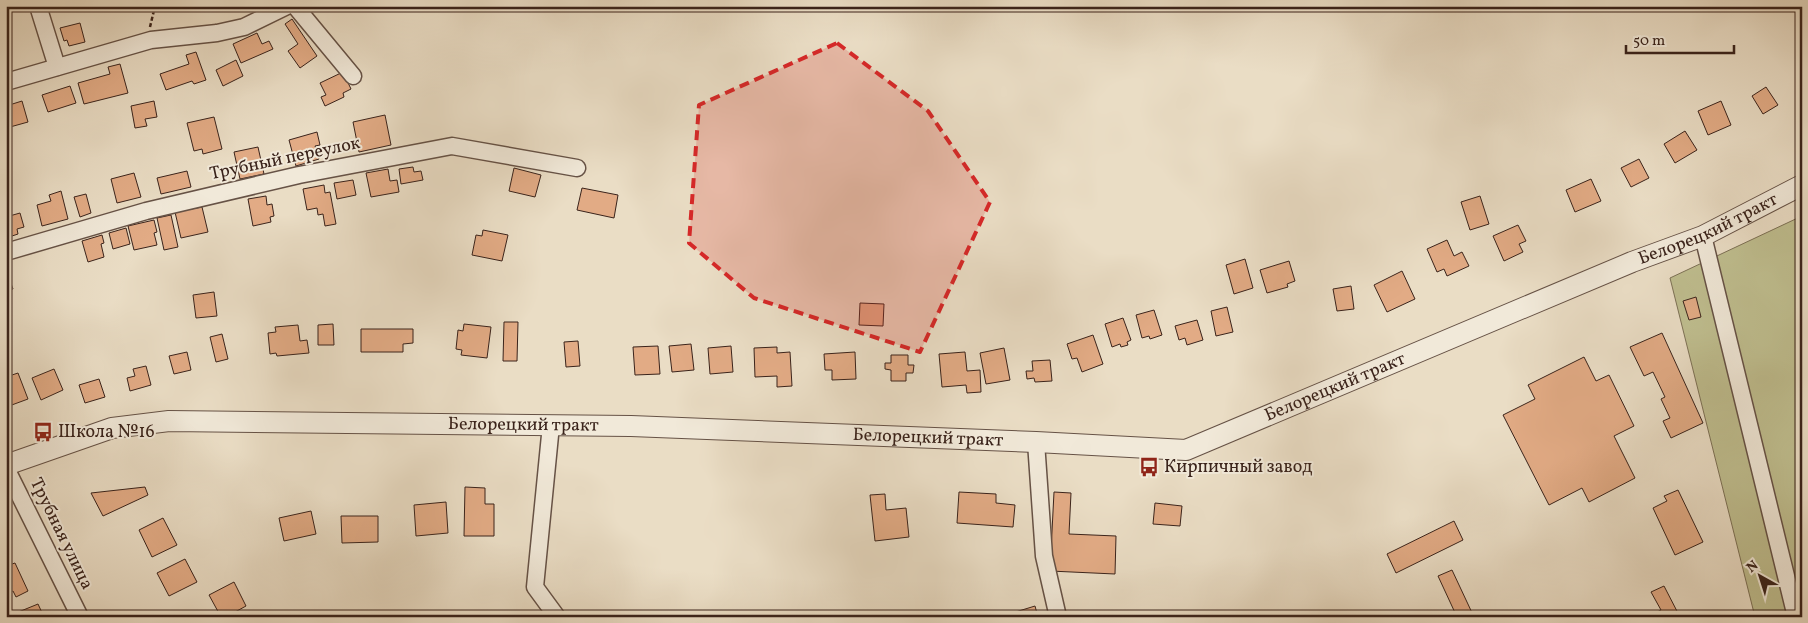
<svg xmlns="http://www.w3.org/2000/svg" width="1808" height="623" viewBox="0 0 1808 623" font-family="Vollkorn,serif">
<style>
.green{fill:#bfbe8f;stroke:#7c7055}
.building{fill:#e2ab85;stroke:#3a231b}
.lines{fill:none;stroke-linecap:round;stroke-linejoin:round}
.minor-casing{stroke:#665246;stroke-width:19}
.tertiary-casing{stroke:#665246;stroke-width:22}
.path{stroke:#3a231b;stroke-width:2.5;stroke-dasharray:4 2.5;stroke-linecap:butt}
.minor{stroke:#f1e9d9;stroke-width:16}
.tertiary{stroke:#f1e9d9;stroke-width:20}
.marked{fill:#d62828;fill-opacity:0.2;stroke:#d62828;stroke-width:4;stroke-dasharray:10 6;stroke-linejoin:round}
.labels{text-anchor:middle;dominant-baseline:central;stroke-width:4;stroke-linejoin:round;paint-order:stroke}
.street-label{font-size:18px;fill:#3a231b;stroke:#f1e9d9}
.poi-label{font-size:18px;fill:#3a231b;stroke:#f1e9d9;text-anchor:start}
</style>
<rect width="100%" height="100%" fill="#eaddc5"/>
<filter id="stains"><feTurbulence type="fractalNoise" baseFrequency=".004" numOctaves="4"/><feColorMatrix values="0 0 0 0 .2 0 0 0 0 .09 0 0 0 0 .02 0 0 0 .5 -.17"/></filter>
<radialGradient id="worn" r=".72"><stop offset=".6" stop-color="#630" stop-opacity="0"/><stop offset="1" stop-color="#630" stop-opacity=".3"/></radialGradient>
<polygon class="green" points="1802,216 1802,617 1755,617 1670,278"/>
<g class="building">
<polygon points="292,19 317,56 300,68 288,51 298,44 285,24"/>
<polygon points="80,23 85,42 69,46 67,40 64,41 60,28"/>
<polygon points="257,33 262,44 269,41 273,49 241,63 233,44"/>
<polygon points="196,52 206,80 194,84 192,81 166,90 160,74 189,64 186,55"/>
<polygon points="236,60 243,76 223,86 216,70"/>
<polygon points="120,64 128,93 84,104 78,83 110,74 108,67"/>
<polygon points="343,72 351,89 343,93 344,97 325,106 321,97 326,95 320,83"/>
<polygon points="70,86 76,103 48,112 42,95"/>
<polygon points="1766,87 1778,105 1763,114 1752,96"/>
<polygon points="22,101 28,122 10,127 6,114 6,106"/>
<polygon points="154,101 157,117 145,119 147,126 135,128 131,106"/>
<polygon points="1721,101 1731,125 1708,135 1698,111"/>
<polygon points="385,115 391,145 359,152 353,122"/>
<polygon points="214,117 222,149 203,154 202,149 194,151 187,123"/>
<polygon points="1685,131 1697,150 1675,163 1664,144"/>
<polygon points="317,132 320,145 315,146 319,159 296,166 289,140"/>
<polygon points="258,147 264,174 240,179 234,152"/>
<polygon points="1639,159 1649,178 1631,187 1621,168"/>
<polygon points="413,167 414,172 421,171 423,180 401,184 399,169"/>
<polygon points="514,168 541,175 535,197 509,191"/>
<polygon points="388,169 390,181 397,180 399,192 371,197 366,173"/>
<polygon points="187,171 191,187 161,194 157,178"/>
<polygon points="134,173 141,197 117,203 111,179"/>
<polygon points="1591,179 1601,201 1575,212 1566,190"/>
<polygon points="353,180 356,195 337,199 334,183"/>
<polygon points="324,185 325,193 330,192 336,224 325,226 323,214 318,215 317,208 307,210 303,189"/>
<polygon points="582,188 618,195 614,218 577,210"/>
<polygon points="61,191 68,219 42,226 37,205 51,201 49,195"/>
<polygon points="86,194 91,213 80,217 74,197"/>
<polygon points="266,196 267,205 272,204 274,216 270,217 271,222 253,226 248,199"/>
<polygon points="1480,196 1489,224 1470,230 1461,202"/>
<polygon points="202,207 208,232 181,238 175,212"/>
<polygon points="20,213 24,227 17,229 18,234 6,238 6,217"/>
<polygon points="171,215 178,247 164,250 157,218"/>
<polygon points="154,220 157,232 154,233 157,245 134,250 128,226"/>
<polygon points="1518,225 1526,241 1519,244 1523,252 1504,261 1493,236"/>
<polygon points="126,228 130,244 113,249 109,233"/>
<polygon points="483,230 508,235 502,261 472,255 476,235 482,236"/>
<polygon points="102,235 104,243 101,244 104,257 88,262 82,241"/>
<polygon points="1447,240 1454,256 1462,252 1469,266 1447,276 1444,269 1437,272 1427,249"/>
<polygon points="1245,259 1253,288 1234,294 1226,265"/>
<polygon points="1289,261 1295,281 1287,284 1288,287 1267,293 1260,270"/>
<polygon points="6,269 13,289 6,291"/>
<polygon points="1402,271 1415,299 1387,312 1374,285"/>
<polygon points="1351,286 1354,309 1337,311 1333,289"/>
<polygon points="214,292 217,316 196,318 193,295"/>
<polygon points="1696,297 1701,317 1689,320 1683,301"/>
<polygon points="860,303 884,304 883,326 859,325"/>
<polygon points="1227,307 1233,332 1216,336 1211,311"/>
<polygon points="1154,310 1162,335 1150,339 1149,336 1142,338 1136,315"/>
<polygon points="1123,318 1131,340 1127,342 1128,345 1121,347 1120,344 1112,347 1105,324"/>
<polygon points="1197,320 1203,340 1187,345 1185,338 1179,340 1175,326"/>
<polygon points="504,322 518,322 517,361 503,361"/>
<polygon points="333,324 334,345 318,345 318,325"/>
<polygon points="464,324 491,327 487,358 461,355 462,350 456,349 458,330 463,331"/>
<polygon points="298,325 300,341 307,340 309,353 277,356 276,353 270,354 268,333 276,332 275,327"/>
<polygon points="361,329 413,329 413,343 403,344 403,352 361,352"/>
<polygon points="1662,333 1703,423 1671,438 1663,421 1670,418 1661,399 1665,397 1653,372 1644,376 1630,347"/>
<polygon points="222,334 228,359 216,362 210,337"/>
<polygon points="1093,335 1103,364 1082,372 1077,358 1072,359 1067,344"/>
<polygon points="578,341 580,366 566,367 564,342"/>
<polygon points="691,344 694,370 672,372 669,346"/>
<polygon points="658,346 660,374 635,375 633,347"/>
<polygon points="731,346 733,372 710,374 708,348"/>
<polygon points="777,347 777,353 790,352 792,386 777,387 777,376 755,377 754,348"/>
<polygon points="1004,348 1010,380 986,384 980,353"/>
<polygon points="187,352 191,370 174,374 169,356"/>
<polygon points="855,352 856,379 832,380 832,370 825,370 824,354"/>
<polygon points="965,352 967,371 980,370 981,392 967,393 966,385 942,387 939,354"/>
<polygon points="891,355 908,355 908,365 914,365 913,373 906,373 906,381 891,381 891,370 885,369 885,363 891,363"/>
<polygon points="1584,357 1596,381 1609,375 1634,426 1614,436 1635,478 1589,502 1582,488 1549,505 1503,415 1535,399 1528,385"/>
<polygon points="1050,360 1052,381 1035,382 1034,378 1027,379 1026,371 1033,371 1032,361"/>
<polygon points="146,366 151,385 130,391 127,378 135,376 133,369"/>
<polygon points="54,369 63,390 41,400 32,378"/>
<polygon points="18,373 28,399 9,406 6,397 6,377"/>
<polygon points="99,379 105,397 85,403 79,385"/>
<polygon points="6,413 11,425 8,427 11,435 6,436"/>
<polygon points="145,487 148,495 103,516 91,493"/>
<polygon points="465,487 485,488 485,504 494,504 494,536 464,536"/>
<polygon points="1678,490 1703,542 1675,555 1653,508 1667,501 1664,496"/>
<polygon points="959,492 996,494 996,503 1015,505 1013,527 957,523"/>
<polygon points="1054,492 1071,493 1069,534 1116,536 1115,574 1050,571"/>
<polygon points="885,494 886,510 906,508 909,537 875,541 870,495"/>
<polygon points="446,502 448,533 416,536 414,505"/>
<polygon points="1155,503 1182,506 1180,526 1153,524"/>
<polygon points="311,511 316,534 284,541 279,518"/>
<polygon points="341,516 378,516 378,542 342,543"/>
<polygon points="163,518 177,545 152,557 139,530"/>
<polygon points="1454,521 1463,540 1396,573 1387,554"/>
<polygon points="185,559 197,582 169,596 157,573"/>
<polygon points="15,563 28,591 16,597 13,591 6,594 6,566"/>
<polygon points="1452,570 1474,617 1457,617 1438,576"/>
<polygon points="234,582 246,606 226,617 221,617 209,595"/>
<polygon points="1664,586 1680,617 1654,617 1653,614 1661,610 1651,592"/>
<polygon points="38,604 44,617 17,617 16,613"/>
<polygon points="1035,606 1038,617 1009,617 1009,614"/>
</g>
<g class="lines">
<defs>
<g id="minor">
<polyline points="38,6 57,67"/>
<polyline points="295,6 353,76"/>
<polyline points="6,82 151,40 217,33 244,27 287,6"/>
<polyline points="1703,236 1796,617"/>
<polyline points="6,252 146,211 299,175 452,146 577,168"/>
<polyline points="551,425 535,587 557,617"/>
<polyline points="1036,442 1044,556 1058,617"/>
<polyline points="6,468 80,617"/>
</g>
<g id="tertiary">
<path id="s1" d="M6,465L112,428L169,421L631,426L1036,442L1186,450L1632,262L1703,236L1802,185"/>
</g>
</defs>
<use href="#minor" class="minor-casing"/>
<use href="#tertiary" class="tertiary-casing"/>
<polyline class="path" points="150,27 155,6"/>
<use href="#minor" class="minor"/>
<use href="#tertiary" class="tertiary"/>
</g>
<path class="marked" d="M837,43L928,111L990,202L920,352L754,298L689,243L699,105Z"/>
<defs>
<symbol id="bus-bare" viewBox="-9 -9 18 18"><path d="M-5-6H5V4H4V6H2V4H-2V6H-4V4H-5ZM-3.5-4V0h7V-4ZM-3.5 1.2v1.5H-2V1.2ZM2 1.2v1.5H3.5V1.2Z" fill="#8f2418" stroke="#f1e9d9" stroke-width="2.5" paint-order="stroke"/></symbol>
</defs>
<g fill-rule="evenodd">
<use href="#bus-bare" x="29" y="418" width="28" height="28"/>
<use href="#bus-bare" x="1135" y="453" width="28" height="28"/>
</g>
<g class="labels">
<g class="street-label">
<text transform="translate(285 159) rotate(-12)">Трубный переулок</text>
<text stroke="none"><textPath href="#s1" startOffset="1754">Белорецкий тракт</textPath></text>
<text stroke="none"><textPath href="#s1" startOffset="1349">Белорецкий тракт</textPath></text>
<text stroke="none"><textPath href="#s1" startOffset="524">Белорецкий тракт</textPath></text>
<text stroke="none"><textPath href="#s1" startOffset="929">Белорецкий тракт</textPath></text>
<text transform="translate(61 534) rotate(64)">Трубная улица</text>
</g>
<g class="poi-label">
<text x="58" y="432">Школа №16</text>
<text x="1164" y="467">Кирпичный завод</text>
</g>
</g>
<rect width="1808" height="623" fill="none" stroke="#eaddc5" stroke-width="25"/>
<rect x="8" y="8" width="1793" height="608" fill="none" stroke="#3a231b" stroke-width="2.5"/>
<rect x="12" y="12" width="1783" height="598" fill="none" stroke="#3a231b"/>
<g transform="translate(1760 576) rotate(321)" stroke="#f1e9d9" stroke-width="4" paint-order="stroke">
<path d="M0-4L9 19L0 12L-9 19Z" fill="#3a231b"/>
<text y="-8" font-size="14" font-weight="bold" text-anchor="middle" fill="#3a231b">N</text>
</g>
<path d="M1626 45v8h108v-8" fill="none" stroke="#3a231b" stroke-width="2.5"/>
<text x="1633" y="45" font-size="15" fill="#3a231b" stroke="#f1e9d9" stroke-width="4" paint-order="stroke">50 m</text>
<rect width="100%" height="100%" filter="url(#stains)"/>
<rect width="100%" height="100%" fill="url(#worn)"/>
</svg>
